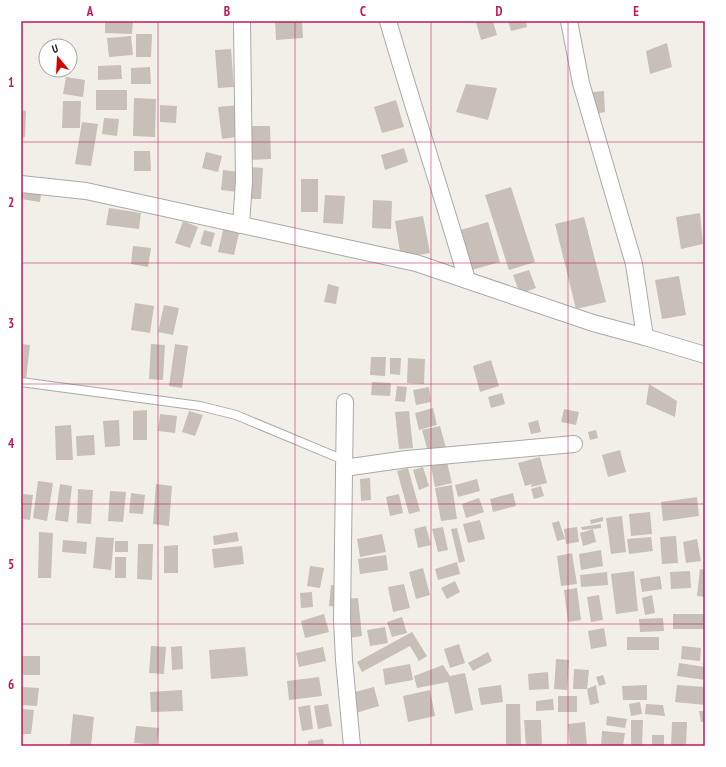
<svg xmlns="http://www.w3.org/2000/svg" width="726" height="767" viewBox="0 0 726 767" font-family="'PT Sans Narrow',sans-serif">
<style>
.building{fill:#c7bfb8}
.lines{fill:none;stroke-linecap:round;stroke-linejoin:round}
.service-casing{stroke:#a9a9a9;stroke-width:10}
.minor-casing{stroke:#a9a9a9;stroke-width:18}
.service{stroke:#fff;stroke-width:8}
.minor{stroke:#fff;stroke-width:16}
.grid{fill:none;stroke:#c2185b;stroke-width:1;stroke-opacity:0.55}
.neatline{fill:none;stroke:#c2185b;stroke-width:1.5}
.grid-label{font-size:13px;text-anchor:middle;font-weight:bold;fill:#c2185b}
</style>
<rect width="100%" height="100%" fill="#f2efe9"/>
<g class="building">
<polygon points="105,21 133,21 132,34 105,33"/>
<polygon points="275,21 302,21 303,38 276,40"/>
<polygon points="479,21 493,21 497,35 481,40 476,22"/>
<polygon points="508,21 526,21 527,27 511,31"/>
<polygon points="136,34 152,34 151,57 136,57"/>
<polygon points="131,36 133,55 109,57 107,38"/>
<polygon points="667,43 672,67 650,74 646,51"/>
<polygon points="231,49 234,87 218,88 215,50"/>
<polygon points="121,65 122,79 98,80 98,66"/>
<polygon points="150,67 151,84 131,84 131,68"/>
<polygon points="66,77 85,80 83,97 63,94"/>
<polygon points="466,84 497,88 488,120 456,112"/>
<rect x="96" y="90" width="31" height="20"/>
<polygon points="604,91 605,112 595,114 584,93"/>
<polygon points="134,98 156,99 155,137 133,136"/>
<polygon points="396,100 404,127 382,133 374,107"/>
<polygon points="63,101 81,101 80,128 62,128"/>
<polygon points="160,105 177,106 176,123 160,122"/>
<polygon points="239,105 242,136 222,139 218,107"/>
<polygon points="21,110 26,111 25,137 21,138"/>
<polygon points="104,118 119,119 117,136 102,134"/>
<polygon points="82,122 98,124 91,166 75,164"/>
<polygon points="248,126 270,126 271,159 249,160"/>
<polygon points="404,148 408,162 385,170 381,155"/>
<polygon points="134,151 150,151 151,171 134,171"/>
<polygon points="206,152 222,156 218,172 202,168"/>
<polygon points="249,167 263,168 261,199 247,199"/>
<polygon points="223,170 240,172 238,192 221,190"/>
<rect x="301" y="179" width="17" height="33"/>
<polygon points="21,185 42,188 40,202 21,199"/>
<polygon points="511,187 535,262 509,270 485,195"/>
<polygon points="325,195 345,196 343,224 323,223"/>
<polygon points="373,200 392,201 391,229 372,228"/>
<polygon points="109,208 141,213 139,229 106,225"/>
<polygon points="700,213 703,244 681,249 676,217"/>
<polygon points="423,216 430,253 401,258 395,221"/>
<polygon points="584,217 606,302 576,309 555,224"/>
<polygon points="183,221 198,227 190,248 175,243"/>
<polygon points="488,222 500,262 468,271 457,231"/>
<polygon points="224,226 240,229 234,255 218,252"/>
<polygon points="204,230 215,233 211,247 200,244"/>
<polygon points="133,246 151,248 148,267 131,264"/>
<polygon points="529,270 536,288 520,294 513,275"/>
<polygon points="679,276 686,315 662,319 655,280"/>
<polygon points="328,284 339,287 336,304 324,302"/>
<polygon points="135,303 154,306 150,333 131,330"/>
<polygon points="164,305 179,308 173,335 158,332"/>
<polygon points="21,344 30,345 26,380 21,379"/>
<polygon points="151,344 165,345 163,380 149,379"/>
<polygon points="175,344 188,346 182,388 169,386"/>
<polygon points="371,357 386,357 385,376 370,375"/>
<polygon points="390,358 401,358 400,375 390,374"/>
<polygon points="408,358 425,359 424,384 407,383"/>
<polygon points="491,360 499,386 480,392 473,366"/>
<polygon points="372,382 391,383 390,396 371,395"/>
<polygon points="649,384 677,401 675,417 646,404"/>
<polygon points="397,386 407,387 405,402 395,401"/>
<polygon points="429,387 431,402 416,405 413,390"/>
<polygon points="502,393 505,404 491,408 488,397"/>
<polygon points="433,408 437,425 419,430 415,413"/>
<polygon points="564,409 579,412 576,425 561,422"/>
<polygon points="147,410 147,440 133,440 133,411"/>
<polygon points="189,411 203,415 195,436 182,432"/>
<polygon points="409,411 413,448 399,449 395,412"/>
<polygon points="160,414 177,416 175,433 158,431"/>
<polygon points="119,420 120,446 105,447 103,421"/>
<polygon points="538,420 541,432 531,434 528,423"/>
<polygon points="71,425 73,460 56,460 55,426"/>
<polygon points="440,426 446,448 428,452 422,430"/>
<polygon points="596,430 598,438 590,440 588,432"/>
<polygon points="94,435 95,455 77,456 76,436"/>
<polygon points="620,450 626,472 608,477 602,455"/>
<polygon points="540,457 547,483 531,487 532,484 525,486 518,463"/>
<polygon points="447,462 452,483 435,487 431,466"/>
<polygon points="423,467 429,486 419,490 413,470"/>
<polygon points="408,468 420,511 409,514 397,471"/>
<polygon points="370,478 371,500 361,501 360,479"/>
<polygon points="477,479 480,491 458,497 455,485"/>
<polygon points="38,481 53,483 47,521 33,518"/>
<polygon points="60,484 72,486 68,522 55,520"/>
<polygon points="156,484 172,486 169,526 153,524"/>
<polygon points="452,485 457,519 441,521 435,488"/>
<polygon points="541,486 544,496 534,499 531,489"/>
<polygon points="78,489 93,490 91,524 77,523"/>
<polygon points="110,491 126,492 123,522 108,521"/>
<polygon points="131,493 145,495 143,514 129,513"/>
<polygon points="513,493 516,506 493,512 490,499"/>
<polygon points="23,494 33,495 30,520 21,519"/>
<polygon points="399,494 403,513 390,516 386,497"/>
<polygon points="697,497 699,516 663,521 661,502"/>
<polygon points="479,498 484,512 466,518 462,504"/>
<polygon points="650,512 652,534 631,536 629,514"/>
<polygon points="622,516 626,552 611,554 606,518"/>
<polygon points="603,517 603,521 591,524 590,520"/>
<polygon points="480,520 485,539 468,543 463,524"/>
<polygon points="559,521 565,539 557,541 552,523"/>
<polygon points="601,524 601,528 582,530 581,527"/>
<polygon points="426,526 431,545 418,548 414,529"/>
<polygon points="443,527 448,550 438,552 432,529"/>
<polygon points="577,527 579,542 566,544 564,529"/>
<polygon points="457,528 465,561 459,563 451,529"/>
<polygon points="593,529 596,542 583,546 580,533"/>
<polygon points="39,532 53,533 51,578 38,578"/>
<polygon points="237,532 239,541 214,545 213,536"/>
<polygon points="382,534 386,552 360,557 357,539"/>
<polygon points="676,536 678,563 662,564 660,537"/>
<polygon points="96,537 114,538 111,570 93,568"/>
<polygon points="651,537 653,551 629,554 627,539"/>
<polygon points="697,539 701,561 686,563 683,542"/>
<polygon points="63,540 87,542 86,554 62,552"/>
<rect x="115" y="541" width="13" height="11"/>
<polygon points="138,544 153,544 152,580 137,579"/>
<polygon points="178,545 178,573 164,573 164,546"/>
<polygon points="242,546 244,564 214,568 212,549"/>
<polygon points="601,550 603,566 581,570 579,554"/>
<polygon points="572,553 577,584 561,586 557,556"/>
<polygon points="386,555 388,570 360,574 358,559"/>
<rect x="115" y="557" width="11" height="21"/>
<polygon points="457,562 460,574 438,580 435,569"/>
<polygon points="310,566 324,568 320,588 307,586"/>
<polygon points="423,568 430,595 416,599 409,572"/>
<polygon points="700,569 705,570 705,597 697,596"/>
<polygon points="634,571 638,611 616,614 611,574"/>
<polygon points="690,571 691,588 671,589 670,572"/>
<polygon points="607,572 608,585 581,587 580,575"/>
<polygon points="660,576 662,589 642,592 640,579"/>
<polygon points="455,581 460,592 447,599 441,588"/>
<polygon points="404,584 410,608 393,612 388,587"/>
<polygon points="331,585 341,587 339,607 329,606"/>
<polygon points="577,588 581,620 568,622 564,590"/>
<polygon points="312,592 313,607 301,608 300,593"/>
<polygon points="599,595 603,620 591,622 587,597"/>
<polygon points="652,595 655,613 645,615 642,598"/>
<polygon points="358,598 362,636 349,638 344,599"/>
<polygon points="324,614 329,632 305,638 301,621"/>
<rect x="673" y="614" width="32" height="15"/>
<polygon points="402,617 407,633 392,637 387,622"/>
<polygon points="663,618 664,631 640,632 639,619"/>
<polygon points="385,627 388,643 370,646 367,630"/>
<polygon points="604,628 607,646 591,649 588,631"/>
<polygon points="412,632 427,656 419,661 410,646 362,672 357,662"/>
<rect x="627" y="637" width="32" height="13"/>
<polygon points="459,644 465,663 450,668 444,649"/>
<polygon points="151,646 166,647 164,674 149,673"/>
<polygon points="182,646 183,669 172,670 171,647"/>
<polygon points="682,646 701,648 700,661 681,659"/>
<polygon points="245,647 248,676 211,679 209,650"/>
<polygon points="323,647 326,661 299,667 296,653"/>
<polygon points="488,652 492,661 473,671 468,663"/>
<rect x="21" y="656" width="19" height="19"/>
<polygon points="556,659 569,660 567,690 554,689"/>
<polygon points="679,663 705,667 705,680 677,676"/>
<polygon points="410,664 413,680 385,685 383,669"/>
<polygon points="443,665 450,676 465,673 473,710 455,714 448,682 417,688 414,676"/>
<polygon points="574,669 589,670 587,689 573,689"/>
<polygon points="548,672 549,689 529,690 528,674"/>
<polygon points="603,675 606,684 599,686 596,677"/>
<polygon points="319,677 322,696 289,700 287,681"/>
<polygon points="501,685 503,702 481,705 478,688"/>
<polygon points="596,685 599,703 590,705 587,689"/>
<polygon points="647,685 647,700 623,700 622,686"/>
<polygon points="677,685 705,687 705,705 675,702"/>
<polygon points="21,687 39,688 37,706 21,705"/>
<polygon points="374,687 379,706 356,713 351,693"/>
<polygon points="182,690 183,711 151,712 150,692"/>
<polygon points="430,690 435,716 408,722 403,696"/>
<rect x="558" y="696" width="19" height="16"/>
<polygon points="553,699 554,710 536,711 536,701"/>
<polygon points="640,702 642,714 631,716 629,704"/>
<polygon points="328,704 332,726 318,729 314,706"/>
<polygon points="506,704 520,704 521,746 506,746"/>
<polygon points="646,704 663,705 665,716 645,714"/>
<polygon points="310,705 313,729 302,731 298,707"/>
<polygon points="21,709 34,710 31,734 21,734"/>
<polygon points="699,711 705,711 705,722 701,722"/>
<polygon points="73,714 94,717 91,746 70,746"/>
<polygon points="607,716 627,719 625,728 606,725"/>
<polygon points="524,720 541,720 542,746 526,746"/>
<polygon points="631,720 643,720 642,746 631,746"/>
<polygon points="585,722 587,746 570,746 568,724"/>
<polygon points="672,722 687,722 686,746 671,746"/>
<polygon points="136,726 159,728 157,745 134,743"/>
<polygon points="602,731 625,733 623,746 601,746"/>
<rect x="652" y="735" width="12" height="11"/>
<polygon points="323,739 324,746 308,746 308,741"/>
</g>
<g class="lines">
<defs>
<polyline id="service" points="21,382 200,406 236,415 344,460"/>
<g id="minor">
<path d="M388,21C413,108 442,193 467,280"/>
<polyline points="569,21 581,83 634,264 645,337"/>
<polyline points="21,184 86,191 416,263 593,323 645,337 705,355"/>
<polyline points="241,225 244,181 242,21"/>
<polyline points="345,402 342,619 344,660 352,746"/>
<polyline points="344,468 407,459 574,444"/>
</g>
</defs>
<use href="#service" class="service-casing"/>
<use href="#minor" class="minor-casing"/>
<use href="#service" class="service"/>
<use href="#minor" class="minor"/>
</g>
<path class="grid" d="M158,21V746M295,21V746M431,21V746M568,21V746M21,142H705M21,263H705M21,384H705M21,504H705M21,624H705"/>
<rect width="726" height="767" fill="none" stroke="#ffffff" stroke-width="44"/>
<g transform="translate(58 58) rotate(342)"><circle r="19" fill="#ffffff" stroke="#a7a7a7"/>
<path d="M0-3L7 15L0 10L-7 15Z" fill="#d40000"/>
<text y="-6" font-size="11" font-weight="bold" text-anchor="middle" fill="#222222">U</text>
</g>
<rect x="22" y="22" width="682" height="723" class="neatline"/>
<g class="grid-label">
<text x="90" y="16">A</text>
<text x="227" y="16">B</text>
<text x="363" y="16">C</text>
<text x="499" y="16">D</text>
<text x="636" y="16">E</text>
<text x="11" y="87">1</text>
<text x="11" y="207">2</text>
<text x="11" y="328">3</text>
<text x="11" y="448">4</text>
<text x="11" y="569">5</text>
<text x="11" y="689">6</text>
</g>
</svg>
